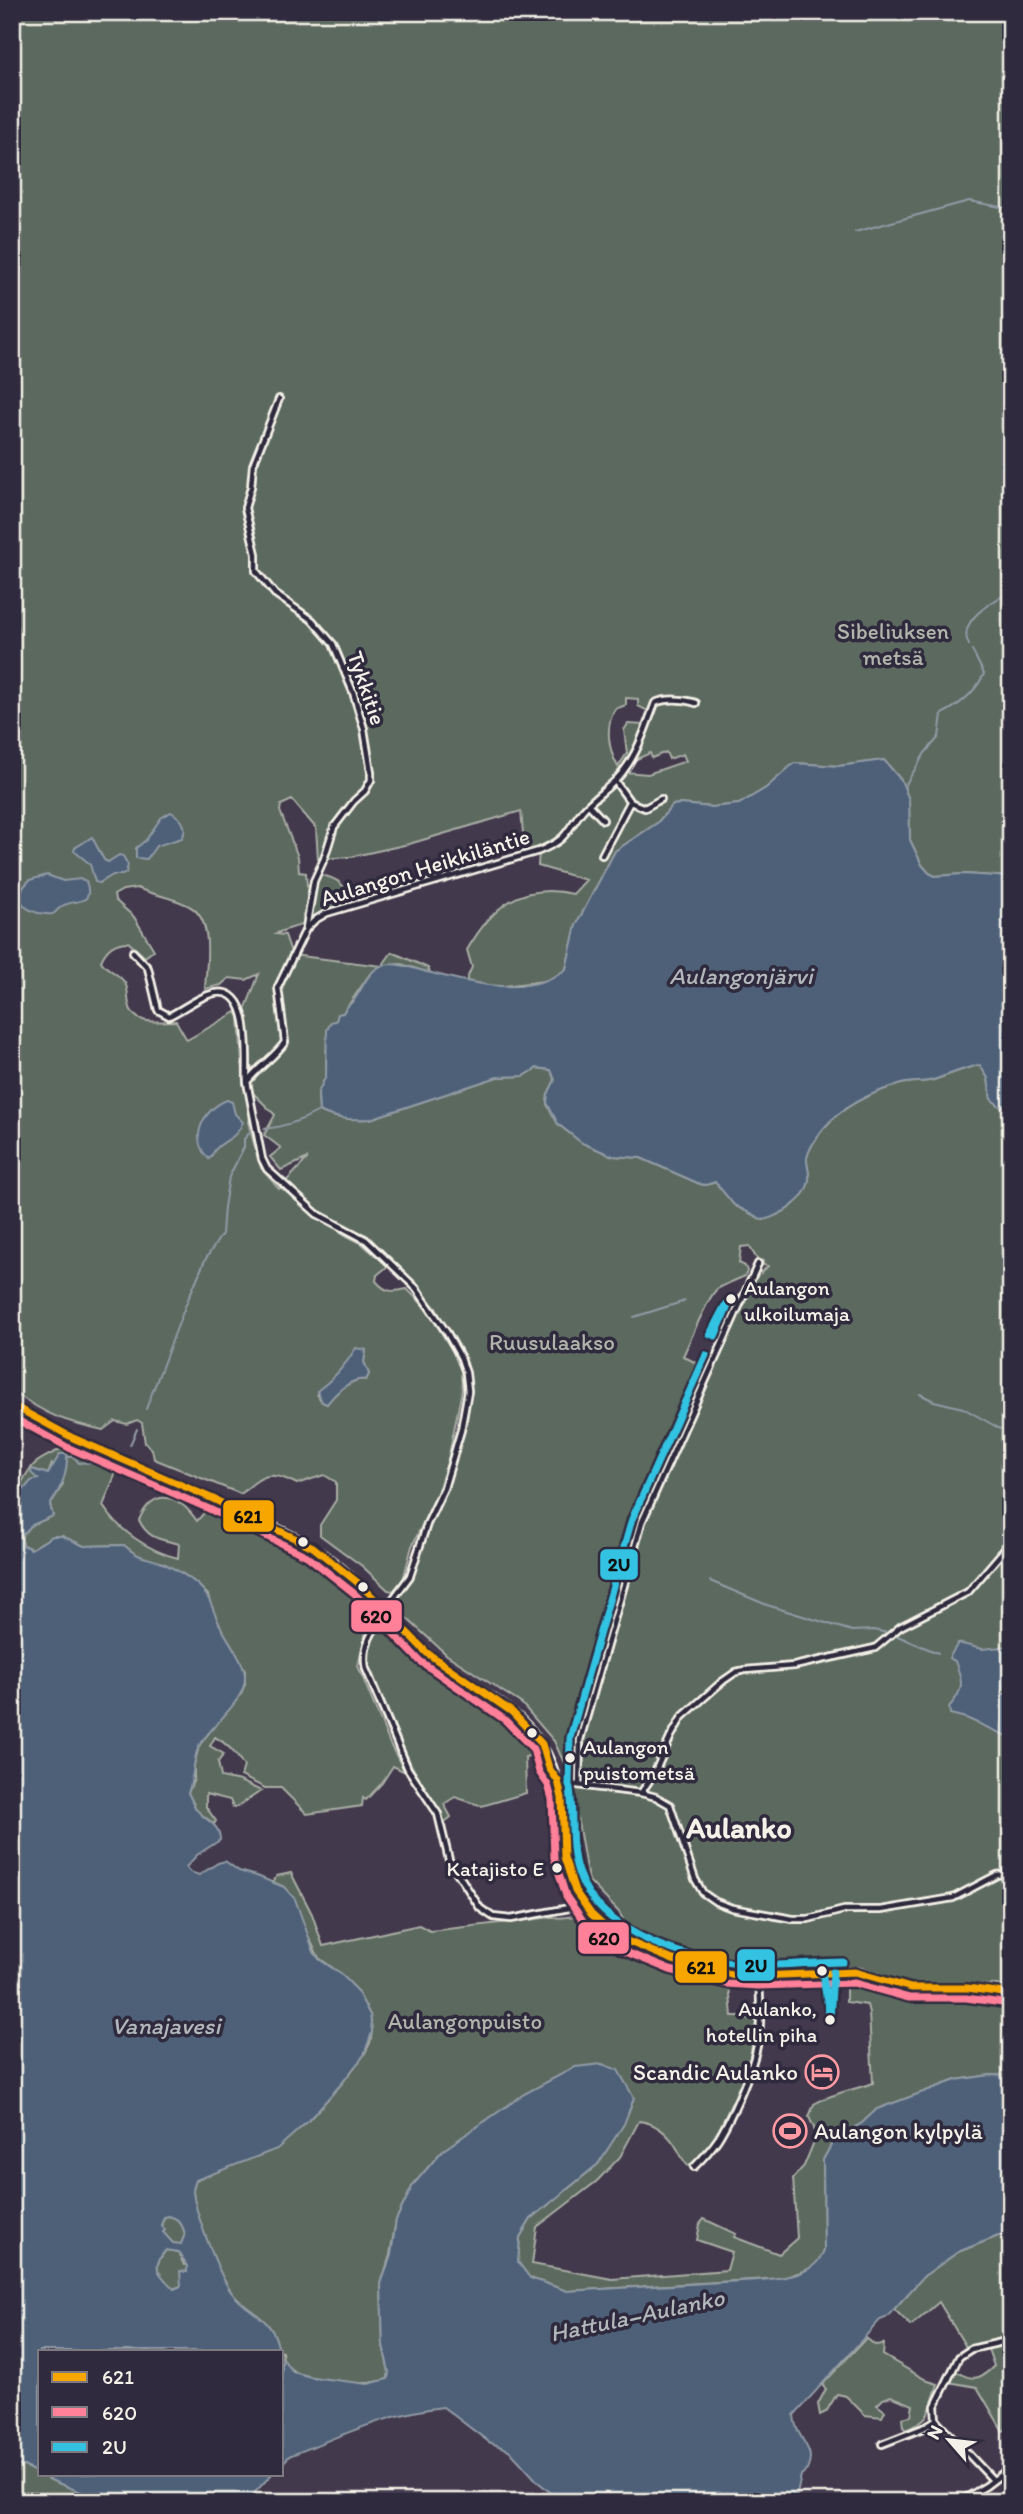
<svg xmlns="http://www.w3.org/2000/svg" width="1023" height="2514" viewBox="0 0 1023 2514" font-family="Itim,sans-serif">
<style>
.green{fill:#5c695f;stroke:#a8ada4;stroke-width:2;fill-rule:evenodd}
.water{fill:#4e6078;stroke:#909aa5;stroke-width:2;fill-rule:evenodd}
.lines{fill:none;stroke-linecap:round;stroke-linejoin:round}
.stream{stroke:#909aa5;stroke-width:2}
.street-casing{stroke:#f4f1e8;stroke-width:10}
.secondary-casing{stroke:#f4f1e8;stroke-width:11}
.street{stroke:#2f2a3d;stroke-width:4.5}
.secondary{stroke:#2f2a3d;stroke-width:6}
.bus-1-casing{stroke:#2f2a3d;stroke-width:12}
.bus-2-casing{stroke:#2f2a3d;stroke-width:12}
.bus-3-casing{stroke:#2f2a3d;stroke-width:12}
.bus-1{stroke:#f7a600;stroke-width:7}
.bus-2{stroke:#ff8098;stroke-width:7}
.bus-3{stroke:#33c2e2;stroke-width:7}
.bus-dot{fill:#f4f1e8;stroke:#2f2a3d;stroke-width:2.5}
.labels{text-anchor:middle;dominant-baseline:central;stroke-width:7;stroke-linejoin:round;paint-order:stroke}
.bus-label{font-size:21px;fill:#f4f1e8;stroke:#2f2a3d;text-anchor:start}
.park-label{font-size:23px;fill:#b0b4aa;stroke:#2f2a3d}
.street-label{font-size:23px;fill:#f4f1e8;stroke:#2f2a3d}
.poi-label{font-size:23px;fill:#f4f1e8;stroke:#2f2a3d;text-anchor:end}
.water-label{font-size:24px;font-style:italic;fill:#b2b7bb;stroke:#2f2a3d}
.district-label{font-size:30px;font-weight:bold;fill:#f4f1e8;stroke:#2f2a3d}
.line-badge{stroke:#2f2a3d;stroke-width:2.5}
.pale-badge-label{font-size:19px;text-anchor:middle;font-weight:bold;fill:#111}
</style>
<rect width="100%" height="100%" fill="#43394d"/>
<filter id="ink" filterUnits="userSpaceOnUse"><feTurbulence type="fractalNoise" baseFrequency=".0143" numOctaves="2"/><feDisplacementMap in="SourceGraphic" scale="14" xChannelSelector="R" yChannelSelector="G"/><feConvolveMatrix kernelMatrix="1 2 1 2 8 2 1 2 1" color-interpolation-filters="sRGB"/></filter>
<g filter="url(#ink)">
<g class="green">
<path d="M12,12H1011V877L964,874L935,876L929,873L922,865L910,840L909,800L904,787L901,780L884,760L839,766L795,763L766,788L739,804L712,807L680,804L673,805L657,823L615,851L576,925L566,969L552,980L497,987L466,981L472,967L467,950C492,907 520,882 573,894L586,880L538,866L539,851L525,855L521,811L409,844L350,857L318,859L316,828L292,800L281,805L280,811L298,857L299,872L306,873L307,886L314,882L317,874C338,878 347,884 352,906L327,913L315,920L303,915L304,923C295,929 285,928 276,934L285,935L292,955L382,966L392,952L428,968L430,973L401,964L382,966L370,974L343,1013L338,1014L336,1021L331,1022L327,1030L326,1076L318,1093L319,1111C336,1119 351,1120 370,1119L497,1077L524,1076L537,1068L551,1070L555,1080L548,1094L547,1104L558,1124L582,1143L613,1156L641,1158L700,1184L706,1185L716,1182L734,1205L763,1220C782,1215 807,1200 809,1179C810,1172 806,1164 807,1157C809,1147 817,1137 823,1129C843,1105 872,1092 901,1084C912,1081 923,1083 934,1080C949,1075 963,1068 980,1065L988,1078L991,1099L1001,1107H1011V1988L997,1985L905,1984L858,1967L782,1970L703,1965L634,1939L619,1912L588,1880L570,1776L554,1741L522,1704L447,1655L402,1614L396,1603L412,1574L428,1526L445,1489L462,1432L470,1390L462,1357L436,1308L367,1235L347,1227L341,1233L361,1243L388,1266L377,1275L376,1281C386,1293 393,1292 407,1289L426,1308L452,1350L461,1371L462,1390L448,1460L436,1496L412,1546L403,1580L393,1591L388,1590L362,1566L320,1535V1525L336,1500V1482L324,1475L297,1484C270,1470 263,1474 241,1494L154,1459L152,1449L145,1443L142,1423L137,1420L127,1424L115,1421L103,1430C62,1421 47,1415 12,1391ZM626,698L638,699V706L648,711L644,725L628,724L624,730L627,753L618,767C608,749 605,726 615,709L626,705ZM666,752L669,759L683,754L686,761L648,774L624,772L632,757L637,759L650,753L652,758ZM137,888C153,895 173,897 189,906C215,919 206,966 205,989L221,985L229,978L246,980L259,974L244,1013L249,1089L275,1115L264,1135L281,1148L270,1157L281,1170L308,1158L279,1189L261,1168L249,1126L250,1111L242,1063L239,1017L236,1012L187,1040L176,1021C160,1021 133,1027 129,1004C127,997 129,990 125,983C119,973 107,971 101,961C106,949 114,942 128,942L145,957L154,950L134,917L115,900L114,895L123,890ZM749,1246L757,1259L763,1261V1265L768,1266L761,1273L758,1264L709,1370L683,1356C691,1340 705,1302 716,1290C720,1286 741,1278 745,1276L747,1271L745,1266L739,1263L741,1247ZM356,1349L366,1350L364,1362L369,1374L366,1380C352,1377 335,1393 327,1404L322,1402L317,1394L318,1391C334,1380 345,1366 356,1349Z"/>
<path d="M61,1449C77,1462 105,1454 115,1475L103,1506C119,1531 149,1551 178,1558L179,1544C160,1539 148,1539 139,1520C154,1486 179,1495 197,1521L212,1504L275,1534L314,1556L378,1610L366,1631L358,1666L390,1744L405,1772L393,1766L382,1783L366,1800L363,1798L362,1806L307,1814L281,1788H265L241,1776L244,1766C236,1753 228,1744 215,1737L210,1746L224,1754L218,1762L221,1777L240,1781L261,1791L237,1807H233L230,1800L206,1794V1807L216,1821L214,1824L197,1811L188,1793L194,1779V1765L199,1746L220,1718L240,1696L245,1684V1671L213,1614L208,1595L197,1584L165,1564L138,1557L124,1545L84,1546L62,1536H53L31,1549L23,1545L21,1536L32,1525L53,1516L50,1505L63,1484L52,1464L48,1474L32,1469L38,1479L31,1482L12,1503C12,1494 17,1490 22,1482C34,1460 39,1460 61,1449Z"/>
<path d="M386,1619L430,1662L482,1706L487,1703C511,1713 528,1732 540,1753L525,1757L526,1793L482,1806L455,1797L444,1804L451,1817L445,1822L411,1765L369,1671L370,1639Z"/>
<path d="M291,1873L312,1914L323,1946L419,1925L430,1931L553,1917C565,1920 574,1913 585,1917C600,1923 614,1939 629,1947C658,1963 696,1967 728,1975L732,2016H744V2019L757,2018L748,2068L720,2128L721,2133L691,2168C684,2164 682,2157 678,2150C669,2134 657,2123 639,2121L620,2157L597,2181L537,2227L532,2264L612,2279L727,2270L732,2252L697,2240L700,2224L704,2219L736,2234L734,2237L779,2254L797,2238L793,2178L804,2166L816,2137L814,2128L809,2117L814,2104C832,2093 853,2090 873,2083L869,2013L867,2005L846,2002V1973L869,1978L911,1992L945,1990L982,1993L1011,1999V2076L991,2075L956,2080L877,2109L861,2124L835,2138L823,2160L824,2250C816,2273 803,2269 784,2278L567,2291L530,2278L518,2262L520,2237L531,2219L598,2164L442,2151L413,2185L396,2220L390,2255L381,2284L383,2345L389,2372L388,2379C359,2388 328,2381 300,2374C289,2370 282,2363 282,2351H279C272,2314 250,2316 232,2293C220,2278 193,2210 193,2190C193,2187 195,2183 196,2180L277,2148L307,2122L342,2083L364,2055L370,2043L372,2032L370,2015L356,1989L341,1974L319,1958L284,1887L273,1882L277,1876Z"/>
<path d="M168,2216C179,2218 182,2223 185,2234L181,2244C166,2245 159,2229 164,2217Z"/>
<polygon points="1011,2231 1011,2336 966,2347 939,2302 911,2326 894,2309 924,2276 958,2252"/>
<path d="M166,2250L178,2252L184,2265H187V2272L182,2275L181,2286L173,2289C159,2273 150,2270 166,2250Z"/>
<path d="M866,2338L875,2345L884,2344L883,2355L928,2381L938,2384C928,2412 934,2416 906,2430L903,2427L902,2418L911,2416L913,2405L891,2396L883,2399L877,2405L885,2411L882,2417L865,2415L846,2396L837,2394L826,2412L820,2415L818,2404L826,2389L822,2385Z"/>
<path d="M998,2344H1003L1007,2362L1011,2364V2426L1003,2431L977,2387L948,2382L954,2370C970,2381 980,2381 994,2366L988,2349Z"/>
<polygon points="12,2465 24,2466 53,2481 97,2498 94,2502 12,2502"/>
</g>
<g class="water">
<path d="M884,760L901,780L904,787L909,800L910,840L922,865L929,873L935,876L964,874L1011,877V1107H1001L991,1099L988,1078L980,1065C963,1068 949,1075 933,1080C923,1083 912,1081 901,1084C872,1092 843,1105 823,1129C817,1137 809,1147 807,1158C806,1164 810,1172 809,1179C807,1200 782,1215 763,1220L734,1205L715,1182L706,1185L700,1184L641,1158L613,1156L582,1143L558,1124L547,1103L548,1094L555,1080L551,1070L537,1068L524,1076L497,1077L370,1119C351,1120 336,1119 319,1111L318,1093L326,1076L327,1030L331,1022L336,1021L338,1014L343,1013C346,1006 349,1006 353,1001C363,989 367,970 384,965C401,962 416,970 432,973C475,984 529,998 566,969L576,925L615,851L657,823L673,805L680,804L712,807L739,804L766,788L794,763L839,766Z"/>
<path d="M171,812C181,818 189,826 182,838L156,846L147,859L136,858V848L146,840L161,818Z"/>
<polygon points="92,837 104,860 108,862 119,855 123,856 128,865 126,873 122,875 113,875 99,883 95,882 90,864 74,851 75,848"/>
<path d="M47,875L63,881L81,879L86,881C95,907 75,898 62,906C59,908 56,912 53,914C39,915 14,909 22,889C23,888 28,881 30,880C35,878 42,877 47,875Z"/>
<path d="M227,1100L232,1102L235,1114L243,1122C236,1140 224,1139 215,1150C213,1153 211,1157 209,1159C188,1139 203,1109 227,1100Z"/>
<path d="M356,1348L366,1350L364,1362L369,1374L366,1380C352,1377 335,1393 327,1404L322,1402L317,1391C334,1379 345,1366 356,1348Z"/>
<path d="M60,1454H67C68,1474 61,1488 50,1505L53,1516L32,1525L21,1536L23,1545L31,1549L53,1536H62L84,1546L124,1545C143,1562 147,1555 167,1565C177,1570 190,1578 198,1585C211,1596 213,1613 221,1627C228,1640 240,1656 244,1670C252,1698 211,1724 199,1746C193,1758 194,1778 188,1793C191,1798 193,1804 196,1809C205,1821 220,1823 220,1840L197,1855L186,1867L190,1872L199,1875L218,1863L225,1861L239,1871L257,1876L284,1887L295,1899L314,1952L319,1959L341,1974L356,1989L370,2015L372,2032L364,2055L342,2083L307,2122L277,2149L196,2180C195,2184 193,2187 193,2191C194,2210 220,2278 232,2293C250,2316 273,2315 279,2351H40V2474H272L246,2502H106L53,2481L24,2466L12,2465V1503L31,1481L38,1479L31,1473L32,1469L48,1474ZM168,2216C179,2218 182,2224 185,2234L181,2244L173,2243L163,2232L165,2230L161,2225L164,2217ZM166,2250L178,2252L187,2266V2272L180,2271L181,2286L174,2289C159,2274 150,2268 166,2250Z"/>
<path d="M958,1643L982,1649L1011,1646V1683L1005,1686L1001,1692L1003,1694H1011V1738L966,1718L950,1714L949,1707C965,1689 963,1682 955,1661L949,1658Z"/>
<path d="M602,2064L618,2070L634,2098L624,2124L598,2164L531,2219L520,2237L518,2262L530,2278L567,2291L759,2280C784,2278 815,2276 824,2250L823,2160L835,2138L861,2124L877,2109L956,2080L991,2075L1011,2076V2231L958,2252L924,2276L886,2318L880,2320L794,2415C795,2440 818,2447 807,2470L801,2475L797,2495L792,2496L789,2500L562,2502L538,2482L509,2450L489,2442L443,2407C389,2413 340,2436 289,2456L282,2464V2358L293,2372L311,2377L368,2384L388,2379L389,2372L383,2345L381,2284L391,2255L396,2220L413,2185L442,2151L524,2094L575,2067Z"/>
</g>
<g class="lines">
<g class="stream">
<polyline points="855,232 969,201 1011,209"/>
<path d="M969,645C956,621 993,601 1011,591"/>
<path d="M904,787L925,753L939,737L942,714C960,705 975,693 984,674L972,650"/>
<path d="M264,1129C285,1127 301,1121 319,1111"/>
<polyline points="634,1317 685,1301"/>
<polyline points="920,1394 934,1401 963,1408 1011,1435"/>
<polyline points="146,1409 186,1304 205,1260 222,1234 224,1207 229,1177 244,1147 244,1139 252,1130"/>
<polyline points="130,1445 137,1429"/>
<path d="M67,1457H74L79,1463C93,1460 107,1472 122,1466"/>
<polyline points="710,1581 767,1605 852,1631 873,1630 888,1633"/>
<polyline points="895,1635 938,1653"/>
</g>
<defs>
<g id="street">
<polyline points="279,399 253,465 251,487 245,508 256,554 256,571 275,594 312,620 333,644 353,692 364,729 371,772 371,780 365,791 354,801 334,827 324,859 314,881 306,928"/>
<polyline points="630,802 645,808 661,799"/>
<polyline points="589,805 603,820"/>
<polyline points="602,855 630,802 615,781"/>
<path d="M133,952L148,968L158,1010L169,1016C182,1010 194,1000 208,995C254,978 246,1055 247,1081"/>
<polyline points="1011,1542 968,1592 900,1627 875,1648 794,1666 745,1670 736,1672 723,1681 682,1717 671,1736 655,1772 641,1793 656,1797 670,1805 695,1879 703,1893 716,1902 732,1908 793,1919 808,1919 844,1910 881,1910 953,1898 997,1875 1011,1873"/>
<path d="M385,1610L410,1576L427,1524L444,1488L461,1430L468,1391L466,1373L461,1358L447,1333L416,1288L366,1240L317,1214L267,1169L262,1159L247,1082C258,1067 275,1057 285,1042L278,987L306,929L315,920L327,913L539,851C569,838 564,834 582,811C594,797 611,787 622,773C638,753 646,727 655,703C666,698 684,699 696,703"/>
<path d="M387,1612C373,1629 361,1646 366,1669L408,1769L438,1814L449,1860L480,1908L493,1917L511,1919L569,1908L581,1903"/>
<polyline points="579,1785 580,1740 642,1522 758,1264"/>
<polyline points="560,1789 569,1784 641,1793"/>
<path d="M694,2167C716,2145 721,2136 734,2109C757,2059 765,2032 758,1976"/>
<polyline points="936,2420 935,2406 959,2357 971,2349 1011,2340"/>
<polyline points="936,2420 993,2480"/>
<polyline points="882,2444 923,2428 936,2420"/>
<polyline points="959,2502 986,2486 1011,2467"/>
</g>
<g id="secondary">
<path d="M12,1405C83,1449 164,1477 241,1512C265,1523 291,1533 314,1548C361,1577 392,1624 435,1659C465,1684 505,1699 531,1730C595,1805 523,1885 628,1942C668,1963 716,1977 762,1976C793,1975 825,1969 856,1972C875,1974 891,1986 910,1988C925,1990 940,1988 954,1988C973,1988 992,1991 1011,1994"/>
<polyline points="544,1753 556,1778"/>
</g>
</defs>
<use href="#street" class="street-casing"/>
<use href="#secondary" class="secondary-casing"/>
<use href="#street" class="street"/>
<use href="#secondary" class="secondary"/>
<defs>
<polyline id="bus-1" points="12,1405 73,1438 211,1498 313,1547 362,1586 427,1653 512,1712 542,1744 549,1768 558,1781 562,1798 564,1857 575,1891 591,1914 604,1926 627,1941 673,1960 728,1974 758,1976 855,1972 911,1988 967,1988 1011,1994"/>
<polyline id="bus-2" points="12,1417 69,1448 207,1508 307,1556 355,1594 420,1661 505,1720 533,1749 539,1772 548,1785 552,1799 554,1858 566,1896 584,1922 598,1934 621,1950 670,1970 726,1984 758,1986 854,1983 909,1998 966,1998 1010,2004"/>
<g id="bus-3">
<polygon points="731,1299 715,1336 710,1334 724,1307"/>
<polyline points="569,1785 570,1738 632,1519 706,1355"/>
<path d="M570,1788C574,1815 569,1846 578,1872C600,1937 697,1964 758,1965C786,1966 814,1962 843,1962"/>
<polyline points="822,1971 830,2020 833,1972"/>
</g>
</defs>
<use href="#bus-1" class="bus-1-casing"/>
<use href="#bus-2" class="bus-2-casing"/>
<use href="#bus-3" class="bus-3-casing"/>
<use href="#bus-1" class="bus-1"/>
<use href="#bus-2" class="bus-2"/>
<use href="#bus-3" class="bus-3"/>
</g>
</g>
<defs>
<symbol id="hotel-ring" viewBox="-11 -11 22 22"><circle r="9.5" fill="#2f2a3d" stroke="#ff9aa2" stroke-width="1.5"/><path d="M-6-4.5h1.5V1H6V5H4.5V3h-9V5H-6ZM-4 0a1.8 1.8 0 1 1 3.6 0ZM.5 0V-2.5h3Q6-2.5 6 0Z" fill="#ff9aa2"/></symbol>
<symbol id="stadium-ring" viewBox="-11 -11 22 22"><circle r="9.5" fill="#2f2a3d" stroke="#ff9aa2" stroke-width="1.5"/><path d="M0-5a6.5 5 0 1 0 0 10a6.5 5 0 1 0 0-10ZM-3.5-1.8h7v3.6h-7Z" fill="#ff9aa2"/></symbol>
</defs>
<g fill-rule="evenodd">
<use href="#hotel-ring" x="803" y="2053" width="38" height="38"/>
<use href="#stadium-ring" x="771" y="2112" width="38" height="38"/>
</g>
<g class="bus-dot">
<circle cx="731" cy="1299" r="6"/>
<circle cx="303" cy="1542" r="6"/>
<circle cx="363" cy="1587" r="6"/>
<circle cx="532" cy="1733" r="6"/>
<circle cx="570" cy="1758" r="6"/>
<circle cx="557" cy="1868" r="6"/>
<circle cx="822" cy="1971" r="6"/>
<circle cx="830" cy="2020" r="6"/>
</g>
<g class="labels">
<g class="bus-label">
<text x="744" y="1287">Aulangon<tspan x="744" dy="26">ulkoilumaja</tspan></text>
<text x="583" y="1746">Aulangon<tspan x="583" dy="26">puistometsä</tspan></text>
<text x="544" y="1868" text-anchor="end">Katajisto E</text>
<text x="817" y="2008" text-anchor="end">Aulanko,<tspan x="817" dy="26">hotellin piha</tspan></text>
</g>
<g class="park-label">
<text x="893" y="631">Sibeliuksen<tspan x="893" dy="26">metsä</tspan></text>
<text x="552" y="1342">Ruusulaakso</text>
<text x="465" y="2021">Aulangonpuisto</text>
</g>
<g class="street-label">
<text transform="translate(367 688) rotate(71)">Tykkitie</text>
<text transform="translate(425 867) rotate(-17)">Aulangon Heikkiläntie</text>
</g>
<g class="poi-label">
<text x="798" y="2072">Scandic Aulanko</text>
<text x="814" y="2131" text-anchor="start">Aulangon kylpylä</text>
</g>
<g class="water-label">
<text x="741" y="975">Aulangonjärvi</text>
<text x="166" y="2025">Vanajavesi</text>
<text transform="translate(637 2315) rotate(-12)">Hattula–Aulanko</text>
</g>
<g class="district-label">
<text x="739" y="1827">Aulanko</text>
</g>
</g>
<g class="line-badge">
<rect x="222" y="1499" width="53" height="34" rx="7" fill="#f7a600"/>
<rect x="599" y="1548" width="40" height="33" rx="7" fill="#33c2e2"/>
<rect x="350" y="1599" width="53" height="34" rx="7" fill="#ff8098"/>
<rect x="577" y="1921" width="53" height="34" rx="7" fill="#ff8098"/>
<rect x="736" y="1948" width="40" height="34" rx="7" fill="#33c2e2"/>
<rect x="674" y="1950" width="54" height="34" rx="7" fill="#f7a600"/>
</g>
<g class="pale-badge-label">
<text x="248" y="1523">621</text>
<text x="619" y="1571">2U</text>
<text x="376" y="1623">620</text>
<text x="604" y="1945">620</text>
<text x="756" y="1972">2U</text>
<text x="701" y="1974">621</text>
</g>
<rect width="1023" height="2514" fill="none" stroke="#2f2a3d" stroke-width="42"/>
<rect x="21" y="21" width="981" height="2472" fill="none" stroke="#f4f1e8" stroke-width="2.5" filter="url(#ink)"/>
<rect x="38" y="2350" width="245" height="126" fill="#2f2a3d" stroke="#7e7a81" stroke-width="2"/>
<rect x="52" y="2372" width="35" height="10" fill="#f7a600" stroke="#7e7a81" stroke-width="2"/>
<text x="102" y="2384" font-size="21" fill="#f4f1e8">621</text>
<rect x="52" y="2407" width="35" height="10" fill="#ff8098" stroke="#7e7a81" stroke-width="2"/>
<text x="102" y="2420" font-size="21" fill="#f4f1e8">620</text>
<rect x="52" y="2442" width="35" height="10" fill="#33c2e2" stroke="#7e7a81" stroke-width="2"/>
<text x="102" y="2454" font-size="21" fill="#f4f1e8">2U</text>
<g transform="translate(949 2440) rotate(298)" stroke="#2f2a3d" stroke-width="5" paint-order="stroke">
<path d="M0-5L12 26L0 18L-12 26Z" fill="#f4f1e8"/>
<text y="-10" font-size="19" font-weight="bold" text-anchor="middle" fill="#f4f1e8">N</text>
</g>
</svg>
